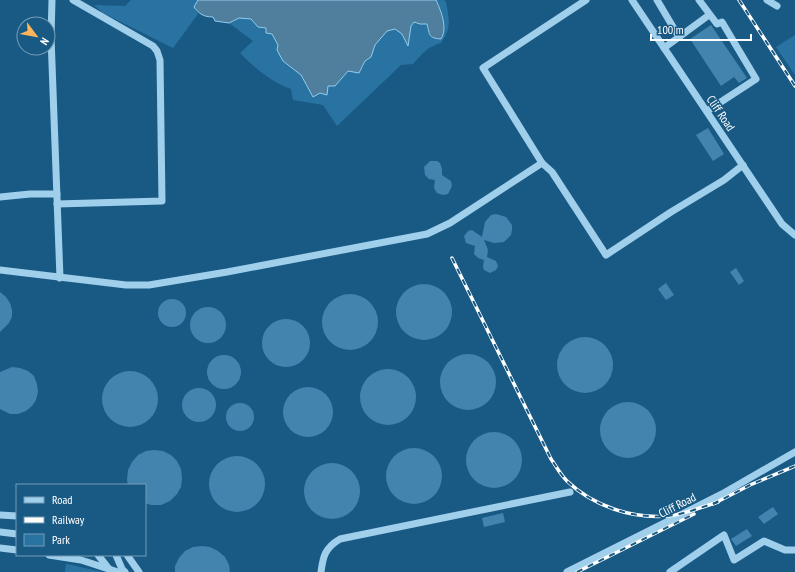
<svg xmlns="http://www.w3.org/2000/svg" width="795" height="572" viewBox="0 0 795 572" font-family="'PT Sans Narrow',sans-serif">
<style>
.green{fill:#2973a2}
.water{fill:#507f9e;stroke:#92ccee}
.building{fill:#4284ae}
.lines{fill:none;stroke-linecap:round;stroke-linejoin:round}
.minor{stroke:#a0cfec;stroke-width:7}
.rail-casing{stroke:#fff;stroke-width:3.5}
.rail{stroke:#195a85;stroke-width:2;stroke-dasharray:6;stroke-linecap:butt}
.labels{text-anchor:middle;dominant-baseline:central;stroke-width:3.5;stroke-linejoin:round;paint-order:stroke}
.street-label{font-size:12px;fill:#fff;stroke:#195a85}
</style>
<rect width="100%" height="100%" fill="#195a85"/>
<g class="green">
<polygon points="131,0 198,0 194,7 198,14 173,48 103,13 94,5 125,6"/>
<path d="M436,0H444L446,2C449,20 452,27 441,43C427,47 423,53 413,64L401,65L337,126L323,105L293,100L291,89C274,84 252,66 240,53L253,41L229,23L239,18L251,19L258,27L267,28L266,33L272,34L278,45L283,61L301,75L307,87L311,91L328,86H335L348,71L363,67L365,61L371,56L375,45L387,31L395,29L402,33L408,45L411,26L414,22L420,24H427L429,30L440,8Z"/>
<polygon points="795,35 795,75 776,47"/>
<polygon points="66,564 67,564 102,572 65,572"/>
</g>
<path class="water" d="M198,0H436C441,11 448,28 441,39C428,38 430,35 427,24H420L414,22L411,26L408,46L402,34L395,29L387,31L375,45L371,57L365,61L359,73L348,71L335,86H328L327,95L320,93L313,97L301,75L283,61L277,50L278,45L272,34L266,33V28L258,27L251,19L239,18L229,23L215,21L213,17C204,17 199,14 194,7Z"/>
<g class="building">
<polygon points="711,25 747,78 739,83 734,77 721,86 690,39"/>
<polygon points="708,128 724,154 713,161 696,135"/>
<polygon points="430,161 437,161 440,163 442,169 442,175 451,181 452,186 448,194 443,195 437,193 434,188 435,180 429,179 425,175 424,167"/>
<polygon points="496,214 506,217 512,225 512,230 511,235 504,242 494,243 484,240 488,250 487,257 496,261 498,266 496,270 490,273 484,270 483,266 484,260 478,258 474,254 475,246 466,243 464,236 468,231 472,230 482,237 485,222 491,215"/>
<polygon points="736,268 744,281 739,285 730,272"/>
<polygon points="666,283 674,295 666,300 658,289"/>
<circle cx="424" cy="312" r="28"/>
<polygon points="0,292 6,297 10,303 12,310 12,317 9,323 0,332"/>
<circle cx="350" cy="322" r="28"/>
<circle cx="172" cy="313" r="14"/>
<circle cx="208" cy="325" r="18"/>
<circle cx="286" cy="343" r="24"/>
<circle cx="585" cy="365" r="28"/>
<circle cx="468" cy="382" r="28"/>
<circle cx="224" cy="372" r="17"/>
<polygon points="12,367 20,368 28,371 34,376 37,384 38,392 36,400 32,406 26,411 18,414 10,414 0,409 0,372"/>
<circle cx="388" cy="397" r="28"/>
<circle cx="130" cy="399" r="28"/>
<circle cx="308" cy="412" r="25"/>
<circle cx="199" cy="405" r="17"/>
<circle cx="628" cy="430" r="28"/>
<circle cx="240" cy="417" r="14"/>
<circle cx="494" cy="460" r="28"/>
<circle cx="414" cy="476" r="28"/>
<polygon points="154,450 163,451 171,455 177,461 181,469 182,478 181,487 177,494 170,501 161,505 151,505 145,503 145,485 128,485 127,480 128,470 132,462 138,455 146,451"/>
<circle cx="237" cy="484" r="28"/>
<circle cx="332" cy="491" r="28"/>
<polygon points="773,507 778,514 764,524 758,517"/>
<polygon points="503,513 505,522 484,527 482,518"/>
<polygon points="747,529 752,536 736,546 731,539"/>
<polygon points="202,546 210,547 218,551 225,557 229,565 230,572 175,572 175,566 179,558 185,551 193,547"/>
</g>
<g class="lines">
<g class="minor">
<polyline points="52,0 51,37 60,278"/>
<polyline points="632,0 782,224 795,235"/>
<polyline points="657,0 679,37"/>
<polyline points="699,0 717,24 722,22 756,79 707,111"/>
<polyline points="767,0 777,6"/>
<polyline points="664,48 709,15"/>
<polyline points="542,163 552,172 606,255 671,212 724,180 743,165"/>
<polyline points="0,197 30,194 57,194"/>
<polyline points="57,204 162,201 160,60 157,51 153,46 73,0"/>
<polyline points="0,270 126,285 149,285 227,272 427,234 450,223 542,163 483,68 586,0"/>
<polyline points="0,515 17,516"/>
<polyline points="0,532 17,534"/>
<polyline points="0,548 17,550"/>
<polyline points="49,555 81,560 118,572"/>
<polyline points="98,555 109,569"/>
<polyline points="116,555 122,569 125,572"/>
<polyline points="127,555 139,572"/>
<path d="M321,572C323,556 325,548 340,539L570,492"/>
<polyline points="567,572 722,494 795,452"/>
<polyline points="670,572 724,535 734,560 764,541 785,550 795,550"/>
</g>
<defs>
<g id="rail">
<polyline points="739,0 795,86"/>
<path d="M452,258L551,459C556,466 560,474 567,481C593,506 632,519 668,516C685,514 702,507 718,502"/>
<polyline points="713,504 750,485 795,466"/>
<polyline points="577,572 694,514"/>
</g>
</defs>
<use href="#rail" class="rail-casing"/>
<use href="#rail" class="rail"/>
</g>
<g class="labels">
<g class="street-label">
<text transform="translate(721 113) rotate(56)">Cliff Road</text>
<text transform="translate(677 505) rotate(-27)">Cliff Road</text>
</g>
</g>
<rect x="16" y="484" width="130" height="72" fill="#195a85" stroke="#759cb6"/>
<rect x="24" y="497" width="20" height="6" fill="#a0cfec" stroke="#759cb6"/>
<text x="52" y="504" font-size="12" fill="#ffffff">Road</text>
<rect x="24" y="517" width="20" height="6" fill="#ffffff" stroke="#759cb6"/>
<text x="52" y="524" font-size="12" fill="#ffffff">Railway</text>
<rect x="24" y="534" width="20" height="12" fill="#2973a2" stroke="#759cb6"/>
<text x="52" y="544" font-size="12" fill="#ffffff">Park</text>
<g transform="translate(36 36) rotate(122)"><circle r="19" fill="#195a85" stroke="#759cb6"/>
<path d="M0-3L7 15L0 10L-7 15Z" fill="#ffb55b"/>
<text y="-6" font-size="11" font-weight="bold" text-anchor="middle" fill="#ffffff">N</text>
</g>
<path d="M651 34v6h100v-6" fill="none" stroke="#ffffff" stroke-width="2"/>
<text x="657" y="34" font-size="12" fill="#ffffff" stroke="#195a85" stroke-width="3" paint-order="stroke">100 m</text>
</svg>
